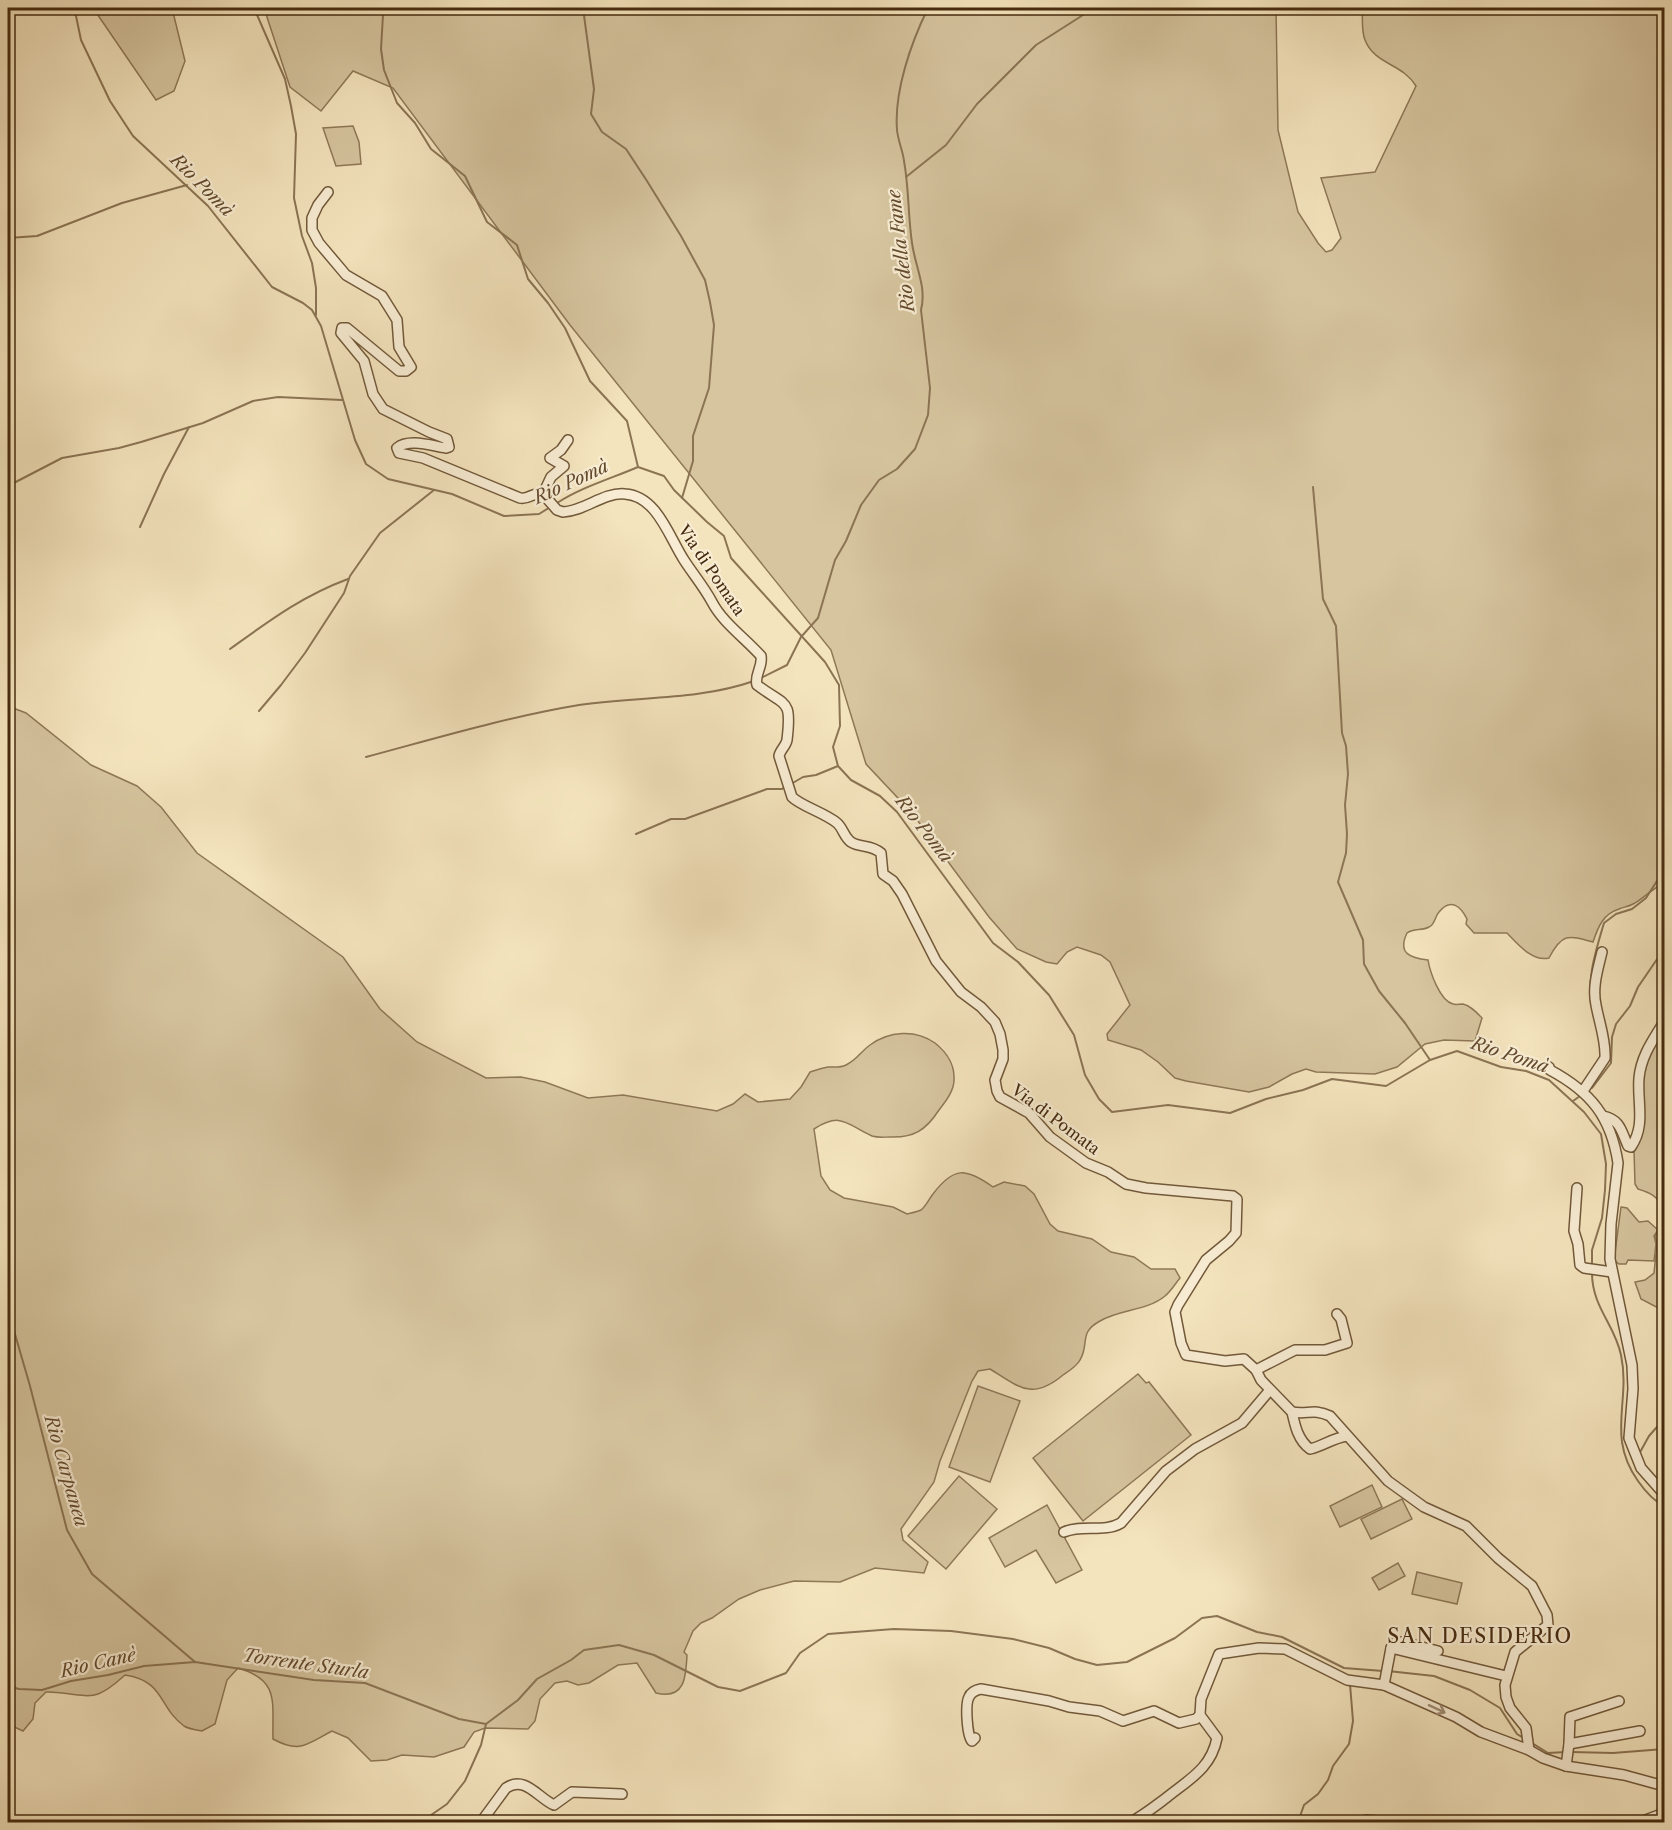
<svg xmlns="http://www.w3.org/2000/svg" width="1672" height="1830" viewBox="0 0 1672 1830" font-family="'Libre Caslon Text',serif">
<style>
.green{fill:#d6c59f;stroke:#8e7857;stroke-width:1.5}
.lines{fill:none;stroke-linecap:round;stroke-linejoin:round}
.stream{stroke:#8b7454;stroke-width:2}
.minor-casing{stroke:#72593a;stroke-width:12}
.minor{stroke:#f8edd4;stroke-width:9}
.oneway{stroke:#9f8c72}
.labels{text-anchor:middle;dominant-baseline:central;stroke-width:4.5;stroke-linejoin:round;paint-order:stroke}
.street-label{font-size:16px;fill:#462b0f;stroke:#f8edd4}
.water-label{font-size:18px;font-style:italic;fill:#634a2c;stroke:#f8edd4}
.quarter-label{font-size:20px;letter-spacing:1.5px;fill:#462b0f;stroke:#f8edd4}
</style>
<rect width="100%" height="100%" fill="#f4e4bd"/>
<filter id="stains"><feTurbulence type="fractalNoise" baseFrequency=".00333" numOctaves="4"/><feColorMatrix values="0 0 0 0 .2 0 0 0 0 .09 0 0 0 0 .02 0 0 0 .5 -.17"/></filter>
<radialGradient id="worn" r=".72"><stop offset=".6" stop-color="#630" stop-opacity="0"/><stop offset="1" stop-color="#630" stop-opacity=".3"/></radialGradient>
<g class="green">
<polygon points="93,8 172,8 185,61 174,91 156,100"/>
<path d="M264,8H1276L1278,130L1298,212L1318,243L1326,252L1332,250L1341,238L1321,178L1375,172L1416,86C1402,63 1375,65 1365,40C1361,31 1363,17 1362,8H1664V889L1661,885C1649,891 1643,899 1633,904C1628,907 1623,907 1619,909C1603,914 1598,927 1593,942C1568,935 1562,933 1549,958C1532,962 1518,944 1507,933H1474L1466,924L1467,919C1461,907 1451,897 1439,912C1435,916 1435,925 1429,927C1422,931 1414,928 1407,933C1397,954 1411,958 1428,960C1430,972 1440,1001 1453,1004C1456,1005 1459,1004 1463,1004C1471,1006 1476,1012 1482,1018L1475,1041L1444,1040L1425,1044L1397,1067L1375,1074L1316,1072L1306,1069L1292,1074L1269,1087L1249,1092L1186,1081L1175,1078L1158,1062L1141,1050L1108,1040L1107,1034L1130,1005L1110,962L1101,955L1077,947L1067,952L1057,964L1046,962L1017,949L989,917L912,813L866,764L831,650L570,325L393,88L353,71L321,111L290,87Z"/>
<polygon points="353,126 359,142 361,164 336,166 323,128"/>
<path d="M8,706L26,713L91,765L137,786L161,807L197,853L343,957L380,1009L417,1042L486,1078L521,1077L545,1082L588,1098L623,1095L717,1111L733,1104L745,1094L758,1102L790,1099L801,1087L810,1072C816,1070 822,1068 828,1067C834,1067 840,1068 846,1065C858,1059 860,1052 870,1045C889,1031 915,1029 935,1043C946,1052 954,1062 954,1077C955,1090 946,1101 939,1110C926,1130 914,1138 890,1137C884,1137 878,1138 872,1136C847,1125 842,1111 814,1129L821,1176L830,1190L844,1198L893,1207L907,1214C911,1213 917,1212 921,1210C926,1206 929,1199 933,1194C954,1166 966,1168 993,1187L1004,1182L1025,1186L1034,1194L1050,1224L1058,1231L1092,1239L1111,1252L1134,1257L1151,1269H1175L1180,1278C1175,1284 1171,1291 1165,1296C1147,1311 1120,1309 1100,1321C1078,1333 1090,1343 1080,1360C1077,1366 1069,1371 1063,1375C1032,1401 1019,1387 990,1369L978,1371L972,1381L940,1461L934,1482L901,1529L903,1540L928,1562L924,1573L875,1568L840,1582L794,1581L760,1590L739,1599L712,1618L701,1623L693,1631L684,1652L687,1655C686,1677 685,1700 656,1693L637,1663L618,1665L589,1683L578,1685L567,1681L555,1683L540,1699L535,1721L528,1729L485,1728L474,1732L464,1747L434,1757L402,1755L387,1760L371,1761L348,1738L332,1731C307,1744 300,1754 273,1739C272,1702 280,1680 238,1668L227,1680L215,1724L202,1731C196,1730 189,1729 184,1726C158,1707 165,1681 125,1675C117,1682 109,1690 98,1694C86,1699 62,1691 46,1692L35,1703L33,1719L23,1731L8,1724Z"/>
<path d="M1664,1030V1311L1641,1299L1635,1282L1645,1280L1654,1273L1657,1244L1655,1236L1662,1225L1661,1214L1664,1209C1657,1196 1651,1193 1638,1189L1635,1184L1634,1150L1642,1135V1079L1647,1058Z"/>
<polygon points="1621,1207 1627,1208 1639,1222 1648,1221 1658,1230 1654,1236 1656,1244 1654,1261 1628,1260 1626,1264 1619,1264 1614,1260"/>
<polygon points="1138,1374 1146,1383 1149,1382 1191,1435 1083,1521 1033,1458"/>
<polygon points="978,1386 1020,1401 990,1482 949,1467"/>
<polygon points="959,1476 997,1509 946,1569 908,1536"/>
<polygon points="1372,1485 1382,1507 1340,1527 1330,1506"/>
<polygon points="1402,1499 1412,1519 1371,1539 1361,1519"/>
<polygon points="1047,1505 1082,1570 1056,1583 1036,1550 1005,1567 989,1538"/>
<polygon points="1398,1563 1405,1576 1379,1590 1372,1578"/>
<polygon points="1417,1572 1462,1583 1457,1604 1412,1594"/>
</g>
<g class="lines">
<g class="stream">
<polyline points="70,8 76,16 81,40 110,101 133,136 208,206 272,287 303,303 312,310 321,326 355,440 366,464 388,479 452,494 504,516 539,514 552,506"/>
<polyline points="254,8 285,79 291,106 296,134 294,198 302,236 312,263 316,288 316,315"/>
<polyline points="381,8 383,15 381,49 384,70 397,103 415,123 431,149 465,176 487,222 517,245 528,279 548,303 565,328 590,381 627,421 638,467"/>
<polyline points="583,8 594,89 591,114 602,132 626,149 647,181 681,236 705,280 710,302 714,325 709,388 693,436 693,461 682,498"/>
<polyline points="906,177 946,145 977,104 1036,45 1094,8"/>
<polyline points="8,238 37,236 122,203 187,185"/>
<polyline points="8,486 62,458 119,448 141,442 203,423 253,401 278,397 342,400"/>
<polyline points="1313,487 1323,599 1336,626 1342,733 1346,746 1348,774 1345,805 1347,834 1346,853 1338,882 1363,940 1364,964 1379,991 1405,1023 1430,1060"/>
<path d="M557,503C582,487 610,479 638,467L664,476L674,490L707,522L724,536L731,558L825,662L839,685L840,726L833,747L838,766L851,780L880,796L897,812L993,943L1018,962L1049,995L1074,1035L1085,1075L1099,1099L1112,1112L1168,1105L1230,1113L1266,1099L1303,1090L1332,1079L1386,1086L1430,1060L1457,1051L1501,1067L1526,1071L1549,1080L1584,1112L1601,1134L1606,1164L1605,1190L1602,1218L1592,1250V1268"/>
<polyline points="140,527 164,474 189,427"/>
<path d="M230,649C269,621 302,596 348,579"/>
<path d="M759,679L787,665L801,637L818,618L835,560L846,541L861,505L879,480L897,469L915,449L928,415L930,388L921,310C927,287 915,266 912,243C908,216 909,188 904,161C903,151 898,141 897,130C894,91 911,43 928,8"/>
<polyline points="259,711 281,685 305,653 344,593 350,576 380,533 434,490"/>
<path d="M366,757C437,738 507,717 579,705C638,696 696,701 754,681"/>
<polyline points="791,784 803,777 816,775 838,766"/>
<polyline points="636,834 671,819 685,819 767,789 782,789 786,786"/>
<path d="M1593,1011C1585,983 1596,950 1604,923L1616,914L1632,909L1646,898L1664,870"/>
<polyline points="1592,1088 1611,1063 1612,1037 1616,1024 1630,1006 1638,987 1664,949"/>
<polyline points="1573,1101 1580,1096"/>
<path d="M1592,1273C1592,1307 1615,1325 1621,1355C1631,1402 1606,1436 1638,1481C1645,1491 1654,1501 1664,1506"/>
<polyline points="8,1310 30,1386 67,1530 92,1574 195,1662"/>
<polyline points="1639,1454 1649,1436 1664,1419"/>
<polyline points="1388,1671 1434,1676 1470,1690 1500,1708 1517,1734 1525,1739"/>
<polyline points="8,1686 19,1689 42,1690 71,1681 108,1675 144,1666 195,1662 314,1680 365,1683 459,1719 486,1724 518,1700 537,1679 571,1660 584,1650 619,1645 654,1655 718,1687 740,1691 786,1673 800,1653 828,1634 894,1629 951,1631 1013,1639 1049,1648 1075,1659 1097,1665 1127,1662 1175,1638 1202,1618 1217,1616 1257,1632 1282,1637 1344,1668 1383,1671"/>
<polyline points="1532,1743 1548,1753 1566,1752"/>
<polyline points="1571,1752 1613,1753 1664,1749"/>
<polyline points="421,1822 447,1804 465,1781 481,1745 486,1724"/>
<polyline points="1298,1822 1304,1805 1318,1794 1328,1780 1333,1766 1349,1744 1353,1721 1350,1684"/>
</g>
<defs>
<g id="minor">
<path d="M328,192L318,205L312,218V230L319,243L346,275L382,296L397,320L399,347L411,367L406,371H399L347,328H342L341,333L364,361L373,394L383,409L429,432L447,439L449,447L446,448C432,446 409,438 397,448L399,453L423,458L520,498C529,500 534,491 543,494"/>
<path d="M543,494L557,510L563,512C585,511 603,492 625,494C657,496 669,537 684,560C693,574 704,587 712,602C723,623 745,638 761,656C763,667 754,675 757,685C786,707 792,698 787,740C786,746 780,750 779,756L792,797C801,806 825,813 837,823C843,828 844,837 851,842C860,848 871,844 881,853L883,874L893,881L902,894L936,961L961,992L981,1007L995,1022L1000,1034L1003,1050V1059L995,1080L997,1091L1000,1097L1029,1113L1050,1137L1086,1163L1108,1172L1126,1184L1146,1188L1233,1196L1237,1199L1236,1233L1229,1241L1206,1260L1178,1305L1175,1312L1181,1343L1186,1355L1225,1361L1244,1359L1256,1370L1261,1380L1292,1412C1308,1415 1313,1408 1330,1416L1388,1481L1424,1507L1466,1526L1498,1558L1532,1586L1547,1615L1548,1625L1515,1652L1505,1685L1506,1697L1510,1708L1526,1728L1529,1750"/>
<polyline points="543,494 551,477 564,466 550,458 561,450 568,440"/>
<path d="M1549,1067L1550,1070C1591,1092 1611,1117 1618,1163L1611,1224L1610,1259L1632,1365L1633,1389L1629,1438L1641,1468L1664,1494"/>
<path d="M1583,1091L1605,1058C1606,1040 1599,1022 1596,1005C1592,987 1598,969 1602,952"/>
<path d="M1603,1116C1621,1120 1621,1131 1628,1146L1631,1147C1646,1125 1637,1103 1639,1078C1641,1056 1653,1040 1664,1022"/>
<polyline points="1577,1188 1574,1231 1578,1244 1580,1265 1584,1268 1612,1272"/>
<polyline points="1256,1370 1295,1350 1325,1350 1347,1343 1341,1319 1337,1314"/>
<path d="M1292,1412C1295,1426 1298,1440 1310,1449C1323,1446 1333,1438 1347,1436"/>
<path d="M1064,1532C1082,1524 1104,1533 1121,1523L1166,1471L1195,1449L1242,1423L1270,1390"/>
<polyline points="1391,1648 1395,1643 1402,1642 1438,1651"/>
<polyline points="1384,1685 1391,1648 1506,1676"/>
<path d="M975,1738L972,1741C967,1736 965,1704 969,1697C971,1692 976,1690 981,1689L1049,1701L1069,1707L1100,1711L1123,1721L1154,1711L1179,1723L1196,1719L1200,1715"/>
<polyline points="1569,1744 1640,1731"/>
<polyline points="1566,1766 1569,1744 1570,1717 1619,1701"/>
<polyline points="1366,1820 1390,1822"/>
<path d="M481,1822L506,1788C525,1775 538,1798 554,1805L572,1792L622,1794"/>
<path d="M1131,1822C1144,1815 1154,1807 1166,1798C1188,1780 1211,1769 1217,1738L1200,1715L1201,1699L1219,1654L1259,1648L1285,1649L1347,1680L1384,1685L1456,1717L1481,1732L1529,1750L1543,1758L1566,1766L1624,1775L1664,1786"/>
<polyline points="1640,1822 1664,1813"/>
</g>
</defs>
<use href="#minor" class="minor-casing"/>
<use href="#minor" class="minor"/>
</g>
<defs><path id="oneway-shaft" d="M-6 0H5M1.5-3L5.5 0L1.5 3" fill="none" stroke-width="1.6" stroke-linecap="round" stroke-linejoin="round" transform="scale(1.5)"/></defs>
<use class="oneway" href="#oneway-shaft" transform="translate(1437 1709) rotate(25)"/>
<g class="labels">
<g class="street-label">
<text transform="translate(712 570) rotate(56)">Via di Pomata</text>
<text transform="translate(1056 1119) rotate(37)">Via di Pomata</text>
</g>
<g class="water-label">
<text transform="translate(202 185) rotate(45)">Rio Pomà</text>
<text transform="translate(901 251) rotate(-97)">Rio della Fame</text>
<text transform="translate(571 482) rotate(-25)">Rio Pomà</text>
<text transform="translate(924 829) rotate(52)">Rio Pomà</text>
<text transform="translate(1510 1055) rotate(18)">Rio Pomà</text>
<text transform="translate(66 1471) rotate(74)">Rio Carpanea</text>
<text transform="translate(98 1663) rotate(-13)">Rio Canè</text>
<text transform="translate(306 1664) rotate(8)">Torrente Sturla</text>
</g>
<g class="quarter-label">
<text x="1480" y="1636">SAN DESIDERIO</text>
</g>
</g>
<rect width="1672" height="1830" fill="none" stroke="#f4e4bd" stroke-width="30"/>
<rect x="9" y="9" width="1654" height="1812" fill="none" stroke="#462b0f" stroke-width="3"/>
<rect x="15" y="15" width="1642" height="1800" fill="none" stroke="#462b0f" stroke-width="1.5"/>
<rect width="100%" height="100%" filter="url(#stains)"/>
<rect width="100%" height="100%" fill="url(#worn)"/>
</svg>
